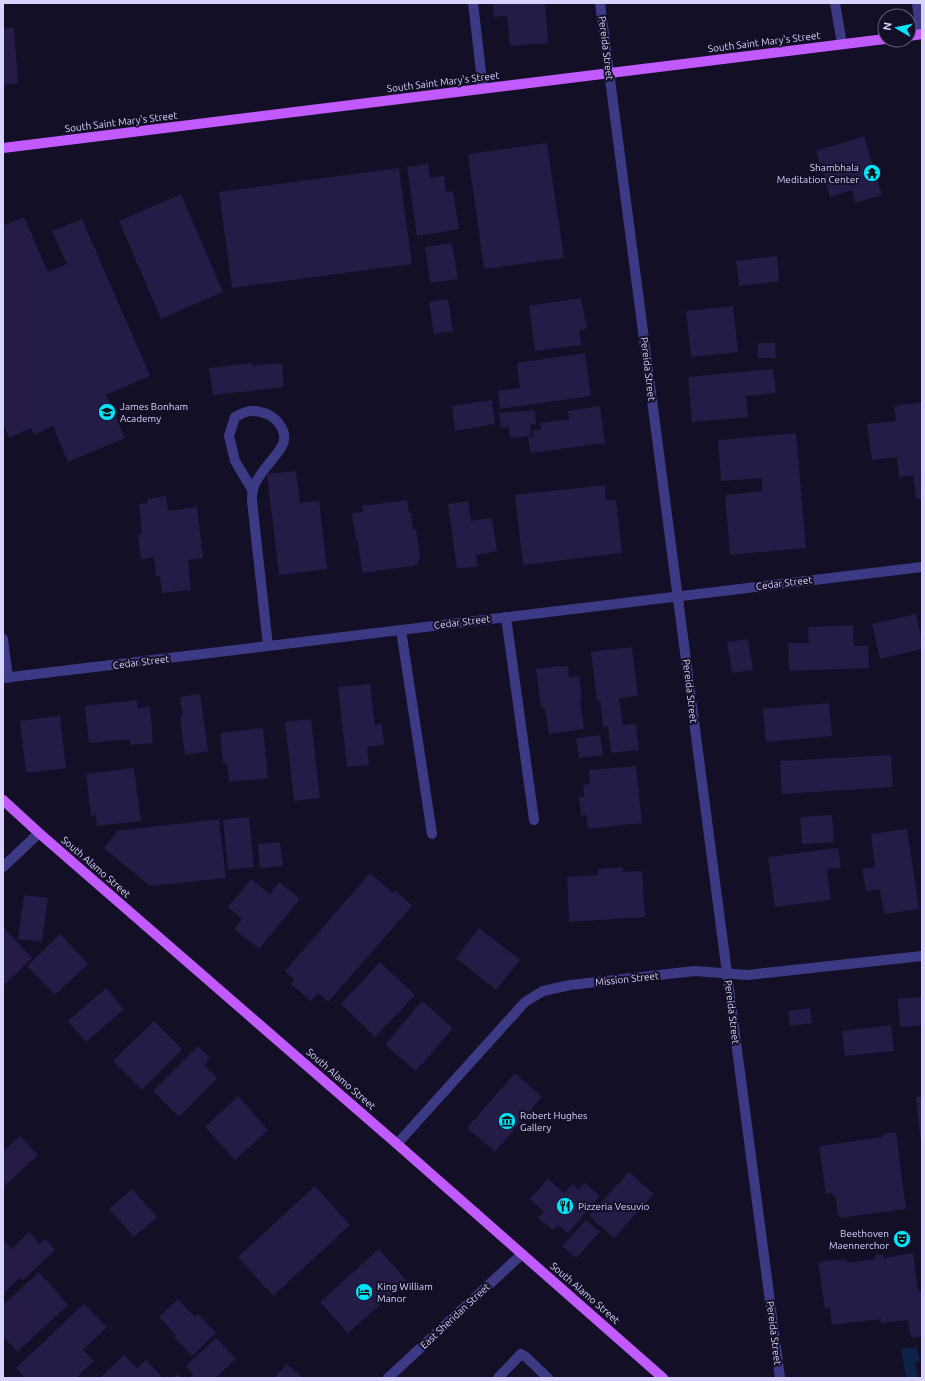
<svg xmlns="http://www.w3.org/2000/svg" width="925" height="1381" viewBox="0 0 925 1381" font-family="Ubuntu,sans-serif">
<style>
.water{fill:#0c2248}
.building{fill:#241b47}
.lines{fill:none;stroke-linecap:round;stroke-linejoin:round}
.minor{stroke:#3d3a85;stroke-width:10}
.major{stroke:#c25bff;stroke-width:10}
.labels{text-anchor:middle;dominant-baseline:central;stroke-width:4;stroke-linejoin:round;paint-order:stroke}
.street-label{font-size:10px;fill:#d9d4ff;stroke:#130f26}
.poi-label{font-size:10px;fill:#d9d4ff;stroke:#130f26;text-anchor:start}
</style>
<rect width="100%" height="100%" fill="#130f26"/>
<polygon class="water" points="917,1347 920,1361 915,1362 918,1378 906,1378 901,1349"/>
<g class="building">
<polygon points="493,3 545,3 548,43 510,46 507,16 494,17"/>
<polygon points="14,27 18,83 3,85 3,29"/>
<polygon points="864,136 882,195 855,203 852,190 830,197 816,151"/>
<polygon points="547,143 564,258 484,269 468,154"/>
<polygon points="428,164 430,178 444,176 446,192 453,191 459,229 417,236 407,167"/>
<polygon points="399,168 412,264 232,288 219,192"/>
<polygon points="181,194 223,292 161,319 119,221"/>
<polygon points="24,217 48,272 67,264 52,231 82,219 150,376 106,395 125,438 68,462 53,426 34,435 31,428 9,438 3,423 3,226"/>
<polygon points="452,243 458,279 430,283 425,247"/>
<polygon points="777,256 779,281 739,286 736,261"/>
<polygon points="581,298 587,329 579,330 581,345 535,351 529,306"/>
<polygon points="448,299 453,331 434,334 429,302"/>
<polygon points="733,306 738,352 691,357 686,311"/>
<polygon points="758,343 775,343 776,358 758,358"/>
<polygon points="585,353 591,396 500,409 498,391 520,388 517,363"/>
<polygon points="252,363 252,366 282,363 284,387 213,395 209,368"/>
<polygon points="773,369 776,393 746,396 748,417 692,422 688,377"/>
<polygon points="492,400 495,424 455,431 452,406"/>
<polygon points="922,402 922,499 916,499 913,475 899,477 897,457 872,460 867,424 896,421 894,406"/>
<polygon points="600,406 605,443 531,453 528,438 534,437 532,431 541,430 540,423 569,419 568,411"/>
<polygon points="535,410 536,424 530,424 531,436 510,438 509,427 501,428 499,413"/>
<polygon points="796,433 806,548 730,555 725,495 762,491 762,478 721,481 718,440"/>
<polygon points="296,471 300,503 319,501 327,569 279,575 267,474"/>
<polygon points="605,485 606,501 616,500 622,553 523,565 515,495"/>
<polygon points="166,496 168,511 197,507 203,558 188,560 191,590 162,593 160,576 156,576 154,557 141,559 138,535 142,534 139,504 148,503 147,499"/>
<polygon points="407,500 409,513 411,513 413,530 416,529 420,557 417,564 413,566 362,573 358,540 356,540 352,513 363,512 362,506"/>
<polygon points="468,501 471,521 492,518 497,551 476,555 478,566 457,569 448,504"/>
<polygon points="916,614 922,641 922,649 880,659 872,624"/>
<polygon points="853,625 854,646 868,646 869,668 789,671 788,643 809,643 808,627"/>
<polygon points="748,639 753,670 732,673 727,642"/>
<polygon points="632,647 638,696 619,698 623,725 636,724 639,750 611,753 608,726 603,727 600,700 597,701 591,652"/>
<polygon points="560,666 560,667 568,666 569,677 579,676 582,699 580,699 584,729 549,734 545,708 541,708 536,669"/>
<polygon points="370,684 375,725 382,724 384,745 367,747 369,765 347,767 338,687"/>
<polygon points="200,694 208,751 185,755 180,717 183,717 180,697"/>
<polygon points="137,700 138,708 150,706 153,743 130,745 130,739 89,743 85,706"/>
<polygon points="829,703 832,736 766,742 763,709"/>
<polygon points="60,716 66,768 26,773 20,721"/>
<polygon points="311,719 320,798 294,801 285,722"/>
<polygon points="263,728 268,778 229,782 227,763 223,763 220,733"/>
<polygon points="600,735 603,755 579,758 576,738"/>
<polygon points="891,755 893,787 782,794 780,761"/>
<polygon points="636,766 642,823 588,829 586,815 581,816 579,797 584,797 583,785 590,784 589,770"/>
<polygon points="134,768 141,821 97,826 96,815 91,816 86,774"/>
<polygon points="832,815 834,842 802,844 800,817"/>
<polygon points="249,817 254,867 228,870 223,820"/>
<polygon points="219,819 226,878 150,886 104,848 116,833 116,831"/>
<polygon points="907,829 919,909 884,914 880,889 866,891 862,869 875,867 871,834"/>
<polygon points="280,842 283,866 260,868 258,844"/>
<polygon points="838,848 841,868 827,869 831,900 775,907 768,857"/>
<polygon points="623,867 623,872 642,871 645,917 569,922 567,877 598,875 598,869"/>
<polygon points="370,873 393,893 395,890 412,906 328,1002 318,993 311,1001 291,984 295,980 285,971"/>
<polygon points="251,879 270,894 279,882 300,899 259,949 234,929 242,919 228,907"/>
<polygon points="24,895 48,898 42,942 18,939"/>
<polygon points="3,927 32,958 3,986"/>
<polygon points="479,928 520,960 496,990 456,958"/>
<polygon points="60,934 88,964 55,995 27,966"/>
<polygon points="380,962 415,995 375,1037 341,1004"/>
<polygon points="106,988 124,1009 86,1042 68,1021"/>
<polygon points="921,997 922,1025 900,1027 898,999"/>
<polygon points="422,1001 453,1028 416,1071 385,1045"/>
<polygon points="810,1008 812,1023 790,1026 788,1011"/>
<polygon points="154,1021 182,1049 142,1090 113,1061"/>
<polygon points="891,1025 894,1051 845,1056 842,1031"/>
<polygon points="198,1046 210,1058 204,1065 217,1078 179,1117 153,1091"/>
<polygon points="515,1073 542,1097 495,1152 467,1128"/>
<polygon points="238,1096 268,1130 235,1160 205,1127"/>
<polygon points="916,1097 922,1097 922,1142 921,1142"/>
<polygon points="896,1132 906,1209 839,1218 835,1196 833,1196 832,1193 826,1194 819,1146 883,1137 882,1134"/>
<polygon points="20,1136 38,1155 3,1187 3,1152"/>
<polygon points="629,1172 654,1194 614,1238 589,1216"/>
<polygon points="548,1179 564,1193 573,1184 578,1189 585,1183 600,1196 568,1233 558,1225 553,1230 538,1218 544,1212 530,1199"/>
<polygon points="315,1186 350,1225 273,1296 238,1257"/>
<polygon points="132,1189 157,1217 134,1237 109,1209"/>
<polygon points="586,1220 600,1232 576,1258 562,1246"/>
<polygon points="29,1232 40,1244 45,1239 55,1250 23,1280 20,1278 3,1293 3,1240 4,1240 12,1249"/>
<polygon points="379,1249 407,1281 348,1333 320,1302"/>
<polygon points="913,1253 918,1291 922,1291 922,1336 911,1338 908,1320 881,1323 881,1319 832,1325 830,1308 825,1309 818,1262 846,1259 847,1263 876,1259 875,1255 883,1254 884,1258"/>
<polygon points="39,1272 68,1305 17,1352 3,1336 3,1305"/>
<polygon points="178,1299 195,1317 198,1314 216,1333 192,1356 174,1337 176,1335 159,1317"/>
<polygon points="84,1304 107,1327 83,1350 94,1361 76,1378 25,1378 16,1368"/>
<polygon points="216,1338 236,1359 215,1378 189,1378 193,1374 186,1366"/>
<polygon points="124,1355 137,1368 146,1360 163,1378 100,1378"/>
<polygon points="287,1364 303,1378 274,1378"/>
<polygon points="178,1374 181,1378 173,1378"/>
</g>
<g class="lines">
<g class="minor">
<polyline points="473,3 483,89"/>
<polyline points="600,3 780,1378"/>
<polyline points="835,3 842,44"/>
<polyline points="917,3 921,34"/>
<path d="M253,491L235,461L229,436L235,417C248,410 253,409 267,414C278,419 289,433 282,446C274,460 260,471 254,486C252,490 252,496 252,501L268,646"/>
<polyline points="506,617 534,820"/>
<polyline points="401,630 432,834"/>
<polyline points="3,639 8,678"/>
<polyline points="3,678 922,567"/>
<polyline points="3,867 39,833"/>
<polyline points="397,1144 525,1002 543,991 570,985 695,971 747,975 922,956"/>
<polyline points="388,1378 522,1254"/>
<polyline points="498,1378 521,1354 526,1357 548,1378"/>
</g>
<g class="major">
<polyline points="909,36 922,34"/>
<polyline points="3,148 885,39"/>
<polyline points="3,800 39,833 397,1144 663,1378"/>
</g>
</g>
<defs>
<symbol id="temple-disc" viewBox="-11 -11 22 22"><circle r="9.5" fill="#00e5ff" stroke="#130f26"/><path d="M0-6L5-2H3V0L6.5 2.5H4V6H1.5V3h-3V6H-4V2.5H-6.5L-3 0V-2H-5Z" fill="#111"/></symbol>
<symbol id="school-disc" viewBox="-11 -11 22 22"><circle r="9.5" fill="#00e5ff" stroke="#130f26"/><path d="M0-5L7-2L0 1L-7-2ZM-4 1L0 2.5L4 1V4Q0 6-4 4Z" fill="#111"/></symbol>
<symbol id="museum-disc" viewBox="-11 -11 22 22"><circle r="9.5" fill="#00e5ff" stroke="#130f26"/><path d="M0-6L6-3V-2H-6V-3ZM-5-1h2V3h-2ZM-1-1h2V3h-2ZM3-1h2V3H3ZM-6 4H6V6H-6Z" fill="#111"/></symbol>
<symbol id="restaurant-disc" viewBox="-11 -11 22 22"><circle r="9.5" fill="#00e5ff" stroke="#130f26"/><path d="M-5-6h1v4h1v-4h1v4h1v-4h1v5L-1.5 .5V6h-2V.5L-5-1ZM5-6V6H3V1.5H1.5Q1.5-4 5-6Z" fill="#111"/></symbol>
<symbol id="theatre-disc" viewBox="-11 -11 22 22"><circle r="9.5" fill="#00e5ff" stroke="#130f26"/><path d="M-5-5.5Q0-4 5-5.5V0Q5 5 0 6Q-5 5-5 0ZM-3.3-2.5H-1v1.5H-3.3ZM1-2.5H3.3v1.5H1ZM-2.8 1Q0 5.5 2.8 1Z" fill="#111"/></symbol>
<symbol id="hotel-disc" viewBox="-11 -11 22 22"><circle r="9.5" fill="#00e5ff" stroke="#130f26"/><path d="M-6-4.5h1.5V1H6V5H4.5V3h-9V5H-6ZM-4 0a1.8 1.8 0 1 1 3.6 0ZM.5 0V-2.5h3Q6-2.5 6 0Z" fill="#111"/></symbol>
</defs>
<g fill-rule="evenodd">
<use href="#temple-disc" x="862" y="163" width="20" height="20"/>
<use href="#school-disc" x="97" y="402" width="20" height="20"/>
<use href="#museum-disc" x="497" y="1111" width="20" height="20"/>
<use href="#restaurant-disc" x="555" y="1196" width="20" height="20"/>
<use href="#theatre-disc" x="892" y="1229" width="20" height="20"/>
<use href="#hotel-disc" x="354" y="1282" width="20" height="20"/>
</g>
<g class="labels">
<g class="street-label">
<text transform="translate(764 42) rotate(-7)">South Saint Mary's Street</text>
<text transform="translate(606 48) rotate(83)">Pereida Street</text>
<text transform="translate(443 82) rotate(-7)">South Saint Mary's Street</text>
<text transform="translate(121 122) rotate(-7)">South Saint Mary's Street</text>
<text transform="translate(648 369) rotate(83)">Pereida Street</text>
<text transform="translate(784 583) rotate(-7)">Cedar Street</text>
<text transform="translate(462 622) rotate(-7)">Cedar Street</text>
<text transform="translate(141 662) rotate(-7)">Cedar Street</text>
<text transform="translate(690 691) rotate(83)">Pereida Street</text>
<text transform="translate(96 867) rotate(41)">South Alamo Street</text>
<text transform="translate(627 979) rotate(-6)">Mission Street</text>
<text transform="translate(732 1012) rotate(83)">Pereida Street</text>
<text transform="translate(341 1079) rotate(41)">South Alamo Street</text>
<text transform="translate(585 1293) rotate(41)">South Alamo Street</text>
<text transform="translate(455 1316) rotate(-43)">East Sheridan Street</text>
<text transform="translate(774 1333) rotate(83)">Pereida Street</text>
</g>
<g class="poi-label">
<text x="859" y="167" text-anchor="end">Shambhala<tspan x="859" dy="12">Meditation Center</tspan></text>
<text x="120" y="406">James Bonham<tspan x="120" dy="12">Academy</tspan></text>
<text x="520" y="1115">Robert Hughes<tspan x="520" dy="12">Gallery</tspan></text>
<text x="578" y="1206">Pizzeria Vesuvio</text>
<text x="889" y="1233" text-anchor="end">Beethoven<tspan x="889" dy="12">Maennerchor</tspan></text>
<text x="377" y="1286">King William<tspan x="377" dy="12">Manor</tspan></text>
</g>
</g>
<rect width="925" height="1381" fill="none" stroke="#d9d4ff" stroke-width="8"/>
<g transform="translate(897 28) rotate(279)"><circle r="19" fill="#130f26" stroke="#625e7d"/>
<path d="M0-3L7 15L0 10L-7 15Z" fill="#00e5ff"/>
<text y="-6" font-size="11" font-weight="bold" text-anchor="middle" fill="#d9d4ff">N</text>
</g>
</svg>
